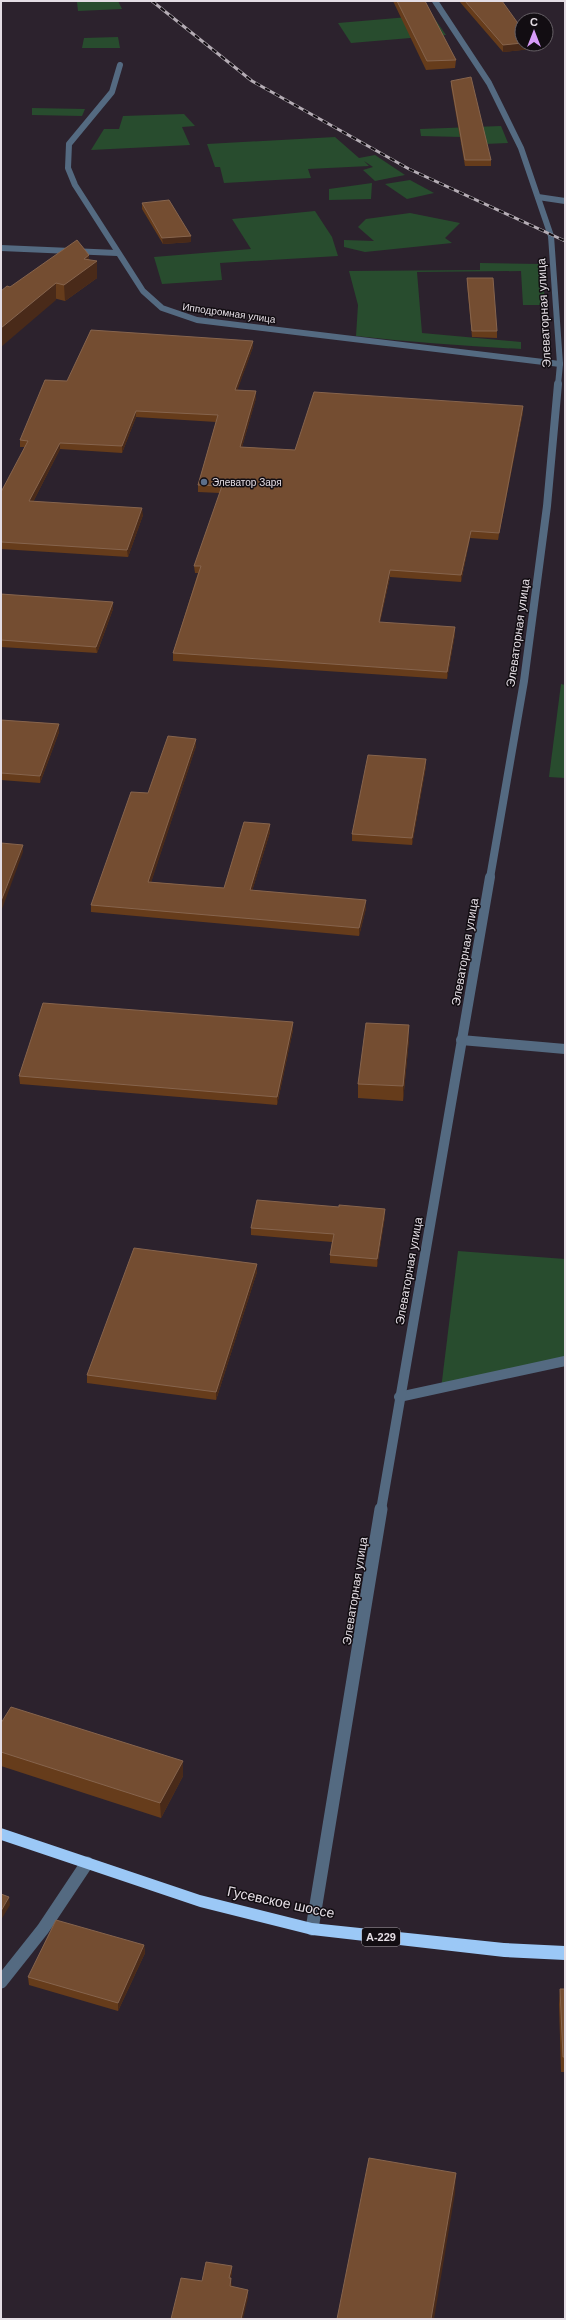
<svg xmlns="http://www.w3.org/2000/svg" width="566" height="2320" viewBox="0 0 566 2320" font-family="Helvetica,sans-serif">
<style>
.green{fill:#284c2e}
.lines{fill:none;stroke-linecap:round;stroke-linejoin:round}
.minor-far3{stroke:#546a81;stroke-width:6}
.minor-far2{stroke:#546a81;stroke-width:8}
.minor-far1{stroke:#546a81;stroke-width:10}
.minor{stroke:#546a81;stroke-width:13}
.highway{fill:#9bc8f6;fill-rule:evenodd}
.rail-casing{stroke:#b5adb5;stroke-width:3}
.rail{stroke:#120d12;stroke-width:2;stroke-dasharray:5.5;stroke-linecap:butt}
.wall{fill:#663c1b}
.shaded-wall{fill:#492a19}
.building{fill:#744d31;stroke:#86644d}
.service-dot{fill:#5c6f8a;stroke:#120d12;stroke-width:1.5}
.labels{text-anchor:middle;dominant-baseline:central;stroke-width:3;stroke-linejoin:round;paint-order:stroke}
.far-street-label{font-size:10px;fill:#e4dde4;stroke:#120d12}
.far-poi-label{font-size:10px;fill:#e4dde4;stroke:#120d12;text-anchor:start}
.shield{fill:#120d12;stroke:#a59fa5;stroke-width:1}
.shield-label{font-size:11px;font-weight:bold;fill:#e4dde4}
.street-label{font-size:12px;fill:#e4dde4;stroke:#120d12}
.near-street-label{font-size:14px;fill:#e4dde4;stroke:#120d12}
</style>
<rect width="100%" height="100%" fill="#2c222d"/>
<g class="green">
<polygon points="118,1 122,9 78,11 77,2"/>
<polygon points="432,15 446,35 351,43 338,23"/>
<polygon points="118,37 120,48 82,48 84,38"/>
<polygon points="32,108 85,109 82,116 32,115"/>
<polygon points="184,114 195,126 182,127 190,145 91,150 104,129 119,129 123,116"/>
<polygon points="501,126 508,143 461,145 462,137 421,136 420,129"/>
<polygon points="335,137 359,158 375,155 405,175 375,181 363,170 373,167 364,161 369,166 308,169 311,178 224,183 220,167 215,167 207,144"/>
<polygon points="410,180 434,193 407,199 385,184"/>
<polygon points="372,183 371,199 329,200 329,189"/>
<polygon points="315,211 332,237 338,256 220,263 222,280 162,284 154,257 251,249 232,219"/>
<polygon points="410,213 460,223 445,238 452,243 365,252 344,247 344,240 374,241 358,227 366,219"/>
<path d="M480,263L540,264L546,305H523L521,271L417,272L422,333L521,342V349C466,346 411,342 356,336L358,305L349,271L480,270Z"/>
<polygon points="561,684 565,685 565,778 549,777"/>
<polygon points="458,1251 565,1259 565,1366 441,1389"/>
</g>
<g class="lines">
<g class="minor-far3">
<polyline points="435,1 489,83 521,148 551,236 560,364 558,385"/>
<polyline points="120,65 112,92 69,144 68,168 75,185 143,291 162,308 197,320 560,364"/>
<polyline points="538,197 565,201"/>
<polyline points="1,248 117,253"/>
</g>
<polyline class="minor-far2" points="490,878 524,681 547,506 558,384"/>
<g class="minor-far1">
<polyline points="461,1040 565,1049"/>
<polyline points="399,1397 565,1361"/>
<polyline points="381,1510 490,877"/>
</g>
<g class="minor">
<polyline points="312,1929 381,1509"/>
<polyline points="1,1982 43,1929 87,1863"/>
</g>
<polygon class="highway" points="1,1828 200,1895 312,1923 504,1943 565,1946 565,1960 504,1957 312,1935 200,1907 1,1840"/>
<defs>
<polyline id="rail" points="152,1 252,81 409,169 565,241"/>
</defs>
<use href="#rail" class="rail-casing"/>
<use href="#rail" class="rail"/>
</g>
<g class="wall">
<polygon points="393,1 425,1 456,60 455,68 426,70"/>
<polygon points="459,1 502,1 522,44 531,44 531,49 503,52"/>
<polygon points="451,81 491,160 491,166 465,166 451,86"/>
<polygon points="142,203 191,236 191,242 163,244 142,209"/>
<polygon points="89,255 89,259 97,278 65,301 10,287"/>
<polygon points="467,278 497,331 497,338 472,337 467,284"/>
<polygon points="253,341 253,347 237,390 256,391 256,398 242,447 295,450 523,412 498,540 470,538 461,582 390,577 380,622 455,634 447,679 173,661 173,653 198,573 195,573 194,566 220,493 198,492 198,485 216,422 136,417 122,453 60,449 33,502 143,515 128,557 1,549 1,492 25,447 20,447 20,440 67,381"/>
<polygon points="1,594 113,609 97,653 1,647"/>
<polygon points="1,720 59,724 59,732 40,783 1,780"/>
<polygon points="196,746 151,882 224,888 270,824 270,832 252,891 366,908 359,936 91,912 91,905 148,793"/>
<polygon points="426,759 426,766 412,845 352,841 352,834"/>
<polygon points="293,1022 293,1030 277,1105 20,1084 19,1076"/>
<polygon points="409,1025 409,1039 403,1101 358,1098 358,1084"/>
<polygon points="339,1207 385,1209 385,1216 377,1267 330,1263 330,1255 332,1242 251,1235 251,1228"/>
<polygon points="257,1264 257,1272 216,1400 87,1383 87,1375"/>
<polygon points="1,1723 183,1776 161,1818 1,1766"/>
<polygon points="144,1945 145,1953 118,2011 29,1985 28,1977"/>
<polygon points="560,1989 565,1989 565,2072 561,2072 559,2004"/>
</g>
<g class="shaded-wall">
<polygon points="522,43 522,44 531,44 531,49 503,52 503,45"/>
<polygon points="191,236 191,242 163,244 162,238"/>
<polygon points="89,255 89,267 97,261 97,278 65,301 64,285 84,259"/>
<polygon points="56,283 56,300 1,347 1,328"/>
<polygon points="253,341 253,347 235,397 235,390"/>
<polygon points="256,391 256,398 240,454 240,447"/>
<polygon points="523,406 523,412 498,540 499,533"/>
<polygon points="136,411 136,417 122,453 122,446"/>
<polygon points="60,443 60,449 30,508 29,501"/>
<polygon points="142,508 143,515 128,557 127,550"/>
<polygon points="471,531 470,538 461,582 461,575"/>
<polygon points="390,570 390,577 378,629 379,622"/>
<polygon points="113,602 113,609 97,653 96,647"/>
<polygon points="455,627 455,634 447,679 447,672"/>
<polygon points="59,724 59,732 40,783 40,776"/>
<polygon points="196,739 196,746 149,889 148,882"/>
<polygon points="426,759 426,766 412,845 412,838"/>
<polygon points="270,824 270,832 250,898 250,890"/>
<polygon points="23,845 23,852 2,909 1,901"/>
<polygon points="366,900 366,908 359,936 359,928"/>
<polygon points="293,1022 293,1030 277,1105 277,1097"/>
<polygon points="409,1025 409,1039 403,1101 403,1086"/>
<polygon points="385,1209 385,1216 377,1267 377,1259"/>
<polygon points="257,1264 257,1272 216,1400 216,1392"/>
<polygon points="183,1761 183,1776 161,1818 160,1803"/>
<polygon points="9,1897 10,1905 1,1920 1,1911"/>
<polygon points="144,1945 145,1953 118,2011 118,2003"/>
<polygon points="456,2173 455,2193 434,2319 431,2319"/>
<polygon points="232,2266 232,2274 229,2286 229,2278"/>
<polygon points="231,2278 232,2286 230,2294 230,2286"/>
<polygon points="248,2290 248,2298 243,2319 241,2319"/>
</g>
<g class="building">
<polygon points="397,1 425,1 456,60 427,61"/>
<polygon points="465,1 502,1 522,29 522,43 503,45"/>
<polygon points="471,77 491,160 465,160 451,81"/>
<polygon points="169,200 191,236 162,238 142,203"/>
<polygon points="77,240 89,255 84,259 97,261 64,285 56,283 1,328 1,291 7,286 10,287"/>
<polygon points="467,278 493,278 497,331 472,331"/>
<polygon points="91,330 253,341 235,390 256,391 240,447 295,450 314,392 523,406 499,533 471,531 461,575 390,570 379,622 455,627 447,672 173,653 201,566 194,566 222,486 198,485 218,415 136,411 122,446 60,443 29,501 142,508 127,550 1,542 1,492 28,441 20,440 45,380 67,381"/>
<polygon points="1,594 113,602 96,647 1,640"/>
<polygon points="1,720 59,724 40,776 1,773"/>
<polygon points="168,736 196,739 148,882 224,888 244,822 270,824 250,890 366,900 359,928 91,905 131,792 148,793"/>
<polygon points="368,755 426,759 412,838 352,834"/>
<polygon points="1,843 23,845 1,901"/>
<polygon points="43,1003 293,1022 277,1097 19,1076"/>
<polygon points="366,1023 409,1025 403,1086 358,1084"/>
<polygon points="257,1200 339,1207 339,1205 385,1209 377,1259 330,1255 334,1234 251,1228"/>
<polygon points="134,1248 257,1264 216,1392 87,1375"/>
<polygon points="11,1707 183,1761 160,1803 1,1752 1,1723"/>
<polygon points="1,1894 9,1897 1,1911"/>
<polygon points="56,1920 144,1945 118,2003 28,1977"/>
<polygon points="560,1989 565,1989 565,2057 563,2057"/>
<polygon points="369,2158 456,2173 431,2319 337,2319"/>
<polygon points="206,2262 232,2266 229,2278 231,2278 230,2286 248,2290 241,2319 171,2319 181,2278 202,2281"/>
</g>
<circle class="service-dot" cx="204" cy="482" r="4"/>
<g class="labels">
<g class="far-street-label">
<text transform="translate(229 313) rotate(8)">Ипподромная улица</text>
</g>
<g class="far-poi-label">
<text x="212" y="482">Элеватор Заря</text>
</g>
<rect class="shield" x="362" y="1928" width="38" height="18" rx="3"/>
<g class="shield-label">
<text x="381" y="1937">А-229</text>
</g>
<g class="street-label">
<text transform="translate(544 313) rotate(-93)">Элеваторная улица</text>
<text transform="translate(518 633) rotate(-82)">Элеваторная улица</text>
<text transform="translate(465 952) rotate(-80)">Элеваторная улица</text>
<text transform="translate(409 1271) rotate(-80)">Элеваторная улица</text>
<text transform="translate(355 1591) rotate(-81)">Элеваторная улица</text>
</g>
<g class="near-street-label">
<text transform="translate(281 1902) rotate(12)">Гусевское шоссе</text>
</g>
</g>
<rect width="566" height="2320" fill="none" stroke="#e4dde4" stroke-width="4"/>
<g transform="translate(534 32)"><circle r="19" fill="#120d12" stroke="#666066"/>
<path d="M0-3L7 15L0 10L-7 15Z" fill="#d79bf9"/>
<text y="-6" font-size="11" font-weight="bold" text-anchor="middle" fill="#e4dde4">С</text>
</g>
</svg>
